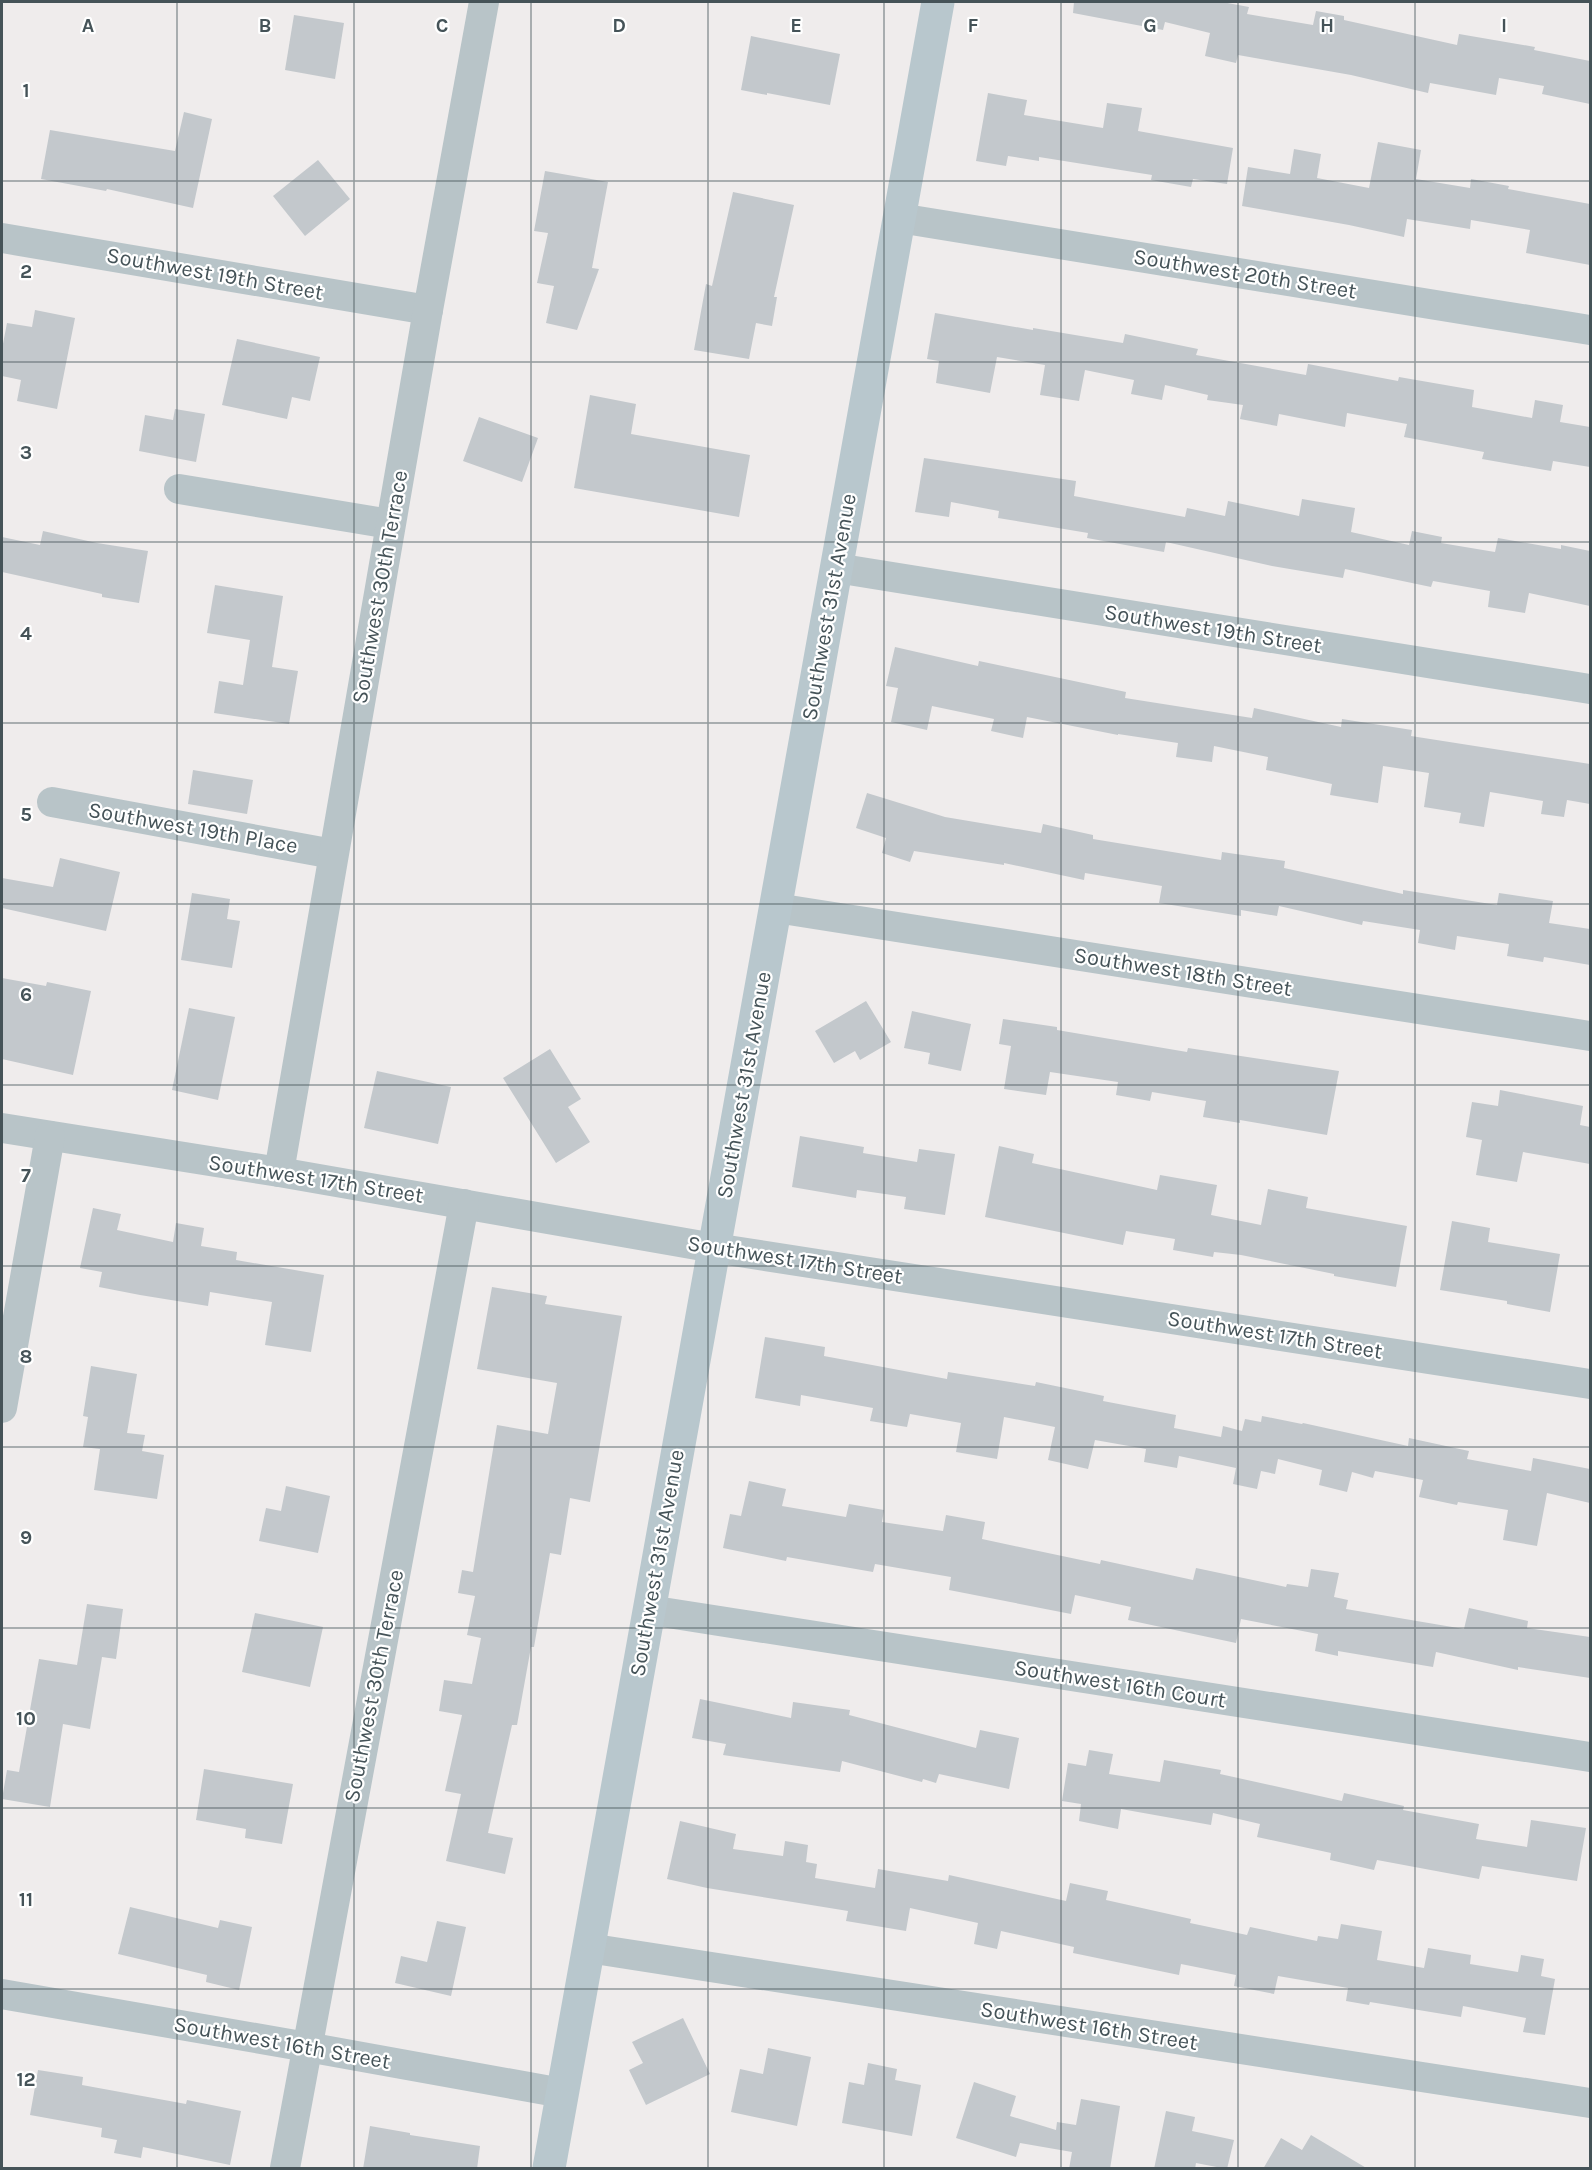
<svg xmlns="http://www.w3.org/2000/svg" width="1592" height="2170" viewBox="0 0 1592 2170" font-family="Karla,sans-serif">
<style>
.building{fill:#c3c8cc}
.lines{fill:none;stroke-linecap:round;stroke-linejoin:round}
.street{stroke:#b8c4c8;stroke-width:30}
.secondary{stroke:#b8c7cd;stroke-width:33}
.grid{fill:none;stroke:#455358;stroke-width:1.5;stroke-opacity:0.55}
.labels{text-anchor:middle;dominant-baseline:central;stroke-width:4.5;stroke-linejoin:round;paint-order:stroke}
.street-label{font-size:22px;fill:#455358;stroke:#fff}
.grid-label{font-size:20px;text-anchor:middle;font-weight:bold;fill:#455358;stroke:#fff;stroke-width:4.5;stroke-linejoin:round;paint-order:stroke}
</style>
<rect width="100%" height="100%" fill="#efecec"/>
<g class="building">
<polygon points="1074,2 1222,2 1249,7 1247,14 1313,25 1316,11 1344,16 1344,20 1457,45 1459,34 1535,47 1534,50 1590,61 1590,104 1542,94 1544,86 1499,78 1496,95 1430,83 1428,93 1351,75 1238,55 1236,63 1205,56 1210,33 1165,22 1163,30 1073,13"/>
<polygon points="294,15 344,23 335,79 285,70"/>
<polygon points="751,36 840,54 830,105 767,93 767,95 741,90"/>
<polygon points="988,93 1027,100 1024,115 1103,128 1107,103 1142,108 1138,131 1233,148 1227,184 1193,179 1191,187 1151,180 1152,175 1039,157 1039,161 1008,156 1006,166 976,161"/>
<polygon points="184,112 212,119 193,208 107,189 106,191 41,179 50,130 175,151"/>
<polygon points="1378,142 1421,150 1416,179 1470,188 1471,179 1509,186 1508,189 1590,204 1590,265 1526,253 1530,230 1471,220 1470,229 1407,219 1404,237 1349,225 1242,206 1248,167 1290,174 1294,149 1321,154 1317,178 1369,188"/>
<polygon points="318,160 350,199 305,236 273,196"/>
<polygon points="545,171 608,182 592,268 599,269 577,330 546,323 554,286 537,283 548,233 534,231"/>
<polygon points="733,192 794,205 774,297 777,297 772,326 756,323 749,359 694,350 706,284 712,286"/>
<polygon points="35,310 75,318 57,409 17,401 21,380 2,376 2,349 7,323 32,327"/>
<polygon points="935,313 1033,330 1033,328 1123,343 1125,334 1198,349 1196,355 1306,375 1308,364 1398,381 1399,377 1474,390 1472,407 1532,418 1535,400 1563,405 1560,422 1590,427 1590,467 1553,461 1551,471 1482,459 1484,452 1404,437 1407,424 1347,413 1345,427 1279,414 1277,426 1240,419 1243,405 1207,400 1208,395 1165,385 1162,400 1131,394 1134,380 1085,370 1079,401 1040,395 1045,365 997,357 990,393 936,383 939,361 927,359"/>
<polygon points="237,339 320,357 310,401 292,397 287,419 222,405"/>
<polygon points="590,395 636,404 631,434 750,455 739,517 574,488"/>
<polygon points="175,409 205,414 196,462 139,451 145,415 173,420"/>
<polygon points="479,417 538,438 522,482 463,461"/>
<polygon points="924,458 1076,481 1074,496 1185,517 1187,508 1225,516 1228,501 1299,516 1302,499 1355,508 1351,532 1409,545 1412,531 1442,537 1441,543 1495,552 1498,538 1561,549 1561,545 1590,551 1590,606 1529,593 1525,613 1488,607 1490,591 1433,581 1431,587 1345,569 1343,578 1272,566 1166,542 1164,552 1087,538 1088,533 998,518 999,511 951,502 949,517 915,512"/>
<polygon points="43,531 97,543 148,551 139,603 102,597 102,594 2,572 2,537 40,545"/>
<polygon points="215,585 283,596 272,667 298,671 289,724 214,713 219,681 243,685 250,640 207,633"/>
<polygon points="895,647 978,666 979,661 1126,692 1125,698 1252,718 1254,708 1341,727 1342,719 1412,730 1411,736 1590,764 1590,804 1567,800 1564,817 1541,814 1543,801 1490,792 1484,827 1459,823 1461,813 1424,807 1429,773 1383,766 1378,803 1330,795 1332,784 1266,770 1268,757 1214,746 1212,762 1176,757 1178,743 1118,734 1118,735 1027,717 1023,738 991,731 994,719 932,706 927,730 891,722 898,688 886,686"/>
<polygon points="193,770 253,780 247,814 188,804"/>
<polygon points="867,793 945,817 1041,833 1043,824 1093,835 1093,839 1221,860 1222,852 1285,861 1284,868 1403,894 1403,890 1497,905 1499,893 1553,901 1549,923 1590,929 1590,965 1544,957 1543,962 1507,956 1509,944 1457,936 1455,950 1418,943 1420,930 1363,921 1362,925 1279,906 1277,916 1241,910 1241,916 1159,903 1162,886 1085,873 1084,880 1004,863 1004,865 914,851 910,862 882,853 886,838 856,828"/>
<polygon points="60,858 120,872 106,931 2,908 2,878 53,887"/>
<polygon points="192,893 230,899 227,919 240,921 232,968 181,960"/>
<polygon points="2,978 46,986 47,982 91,991 73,1075 2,1059"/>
<polygon points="866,1001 891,1042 860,1060 855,1051 834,1063 815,1031"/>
<polygon points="189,1008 235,1017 218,1100 172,1090"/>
<polygon points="912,1011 971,1024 961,1071 928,1064 930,1053 904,1048"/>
<polygon points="1003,1019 1057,1027 1057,1030 1187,1052 1188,1048 1339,1071 1327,1135 1240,1120 1240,1123 1203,1117 1206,1101 1152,1092 1150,1101 1116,1095 1118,1082 1050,1072 1046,1095 1004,1089 1011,1046 999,1044"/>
<polygon points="550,1049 581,1099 568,1107 590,1142 556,1163 503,1078"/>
<polygon points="377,1071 451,1087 438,1144 364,1128"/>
<polygon points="1500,1090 1583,1106 1580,1125 1590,1127 1590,1164 1523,1152 1517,1182 1476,1175 1482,1140 1466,1137 1472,1102 1498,1106"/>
<polygon points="800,1136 864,1147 863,1153 917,1162 919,1149 955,1154 945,1215 904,1209 906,1197 857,1190 856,1198 792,1187"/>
<polygon points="999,1146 1034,1154 1032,1163 1157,1190 1160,1175 1217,1185 1211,1215 1261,1225 1268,1189 1308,1197 1306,1208 1407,1226 1396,1287 1334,1276 1334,1274 1241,1255 1214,1252 1213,1257 1173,1250 1175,1239 1126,1231 1123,1245 985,1217"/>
<polygon points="93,1208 121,1214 117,1230 173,1242 176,1223 204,1228 201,1246 237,1252 236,1260 324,1275 311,1352 265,1345 272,1302 210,1292 208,1306 140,1295 99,1287 102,1272 80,1268"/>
<polygon points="1452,1221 1490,1228 1488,1242 1560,1254 1550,1312 1507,1304 1507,1301 1440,1290"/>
<polygon points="492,1287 547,1296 545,1304 622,1316 590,1502 570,1498 561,1555 550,1553 534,1647 531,1647 517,1725 512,1725 488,1833 513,1838 505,1874 446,1861 461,1794 445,1791 462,1715 439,1711 444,1680 472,1684 481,1638 467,1635 475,1596 458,1593 462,1570 473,1572 497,1425 548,1434 557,1383 477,1369"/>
<polygon points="765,1337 825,1347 824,1356 947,1379 948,1372 1035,1386 1036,1382 1104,1396 1103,1401 1176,1415 1174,1428 1221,1437 1223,1426 1242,1431 1245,1419 1261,1422 1262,1416 1302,1424 1303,1423 1408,1446 1409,1438 1469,1451 1467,1459 1531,1471 1533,1458 1590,1469 1590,1503 1547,1493 1537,1546 1503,1540 1508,1510 1458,1502 1457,1505 1419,1497 1423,1480 1375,1471 1373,1478 1352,1472 1347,1492 1319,1485 1322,1470 1278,1459 1275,1474 1261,1471 1257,1489 1233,1484 1236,1468 1179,1456 1177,1468 1144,1462 1146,1449 1095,1440 1088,1469 1048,1460 1055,1427 1004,1417 997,1459 956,1452 961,1423 910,1414 907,1427 870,1421 873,1408 801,1395 800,1406 755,1398"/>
<polygon points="91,1366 137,1374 127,1433 145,1435 142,1451 164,1455 157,1499 94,1490 100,1449 83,1447 88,1417 83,1416"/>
<polygon points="749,1481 786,1489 782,1506 846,1517 849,1504 884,1510 882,1522 943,1531 946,1515 985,1522 982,1539 1100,1564 1101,1560 1193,1580 1196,1568 1286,1587 1287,1584 1308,1587 1311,1569 1339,1573 1334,1597 1348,1600 1346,1609 1464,1629 1469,1608 1528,1621 1527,1628 1590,1637 1590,1678 1518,1667 1518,1670 1436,1652 1433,1667 1338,1651 1338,1656 1315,1651 1318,1634 1241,1619 1236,1643 1128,1620 1131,1607 1075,1595 1071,1614 949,1590 951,1577 875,1564 873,1572 787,1557 786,1561 723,1548 730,1514 741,1516"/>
<polygon points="286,1486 330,1496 318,1553 259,1541 266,1508 281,1511"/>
<polygon points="87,1604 123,1609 116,1659 102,1657 90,1729 63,1724 50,1807 2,1799 7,1770 19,1772 39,1659 77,1665"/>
<polygon points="255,1613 323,1627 310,1687 242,1672"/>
<polygon points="700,1699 791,1718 793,1702 850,1710 849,1715 976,1748 980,1730 1019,1738 1009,1789 939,1774 936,1783 923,1779 922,1782 842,1761 840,1772 723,1755 726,1744 692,1738"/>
<polygon points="1089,1750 1113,1754 1109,1774 1160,1782 1164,1760 1221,1770 1220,1774 1342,1801 1344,1793 1404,1806 1403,1810 1479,1824 1476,1839 1527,1847 1531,1820 1586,1828 1577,1881 1482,1866 1479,1879 1377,1860 1374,1870 1330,1860 1331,1853 1257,1837 1260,1824 1213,1813 1211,1825 1121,1809 1118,1829 1079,1821 1081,1804 1062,1801 1068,1763 1086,1766"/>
<polygon points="204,1769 293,1784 282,1844 245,1838 246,1829 196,1820"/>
<polygon points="680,1821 736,1834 733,1849 783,1856 785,1841 808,1845 806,1862 817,1864 815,1878 875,1888 878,1869 948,1881 949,1875 1066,1901 1070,1883 1108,1891 1106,1900 1191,1919 1190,1923 1247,1935 1250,1927 1317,1941 1318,1936 1338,1939 1341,1924 1382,1931 1377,1960 1424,1968 1428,1948 1471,1955 1470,1964 1518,1972 1521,1955 1544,1959 1541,1976 1555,1979 1545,2035 1523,2032 1526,2018 1463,2006 1461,2017 1370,2002 1369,2005 1346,2001 1348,1988 1278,1976 1274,1994 1234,1986 1236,1975 1181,1964 1179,1975 1073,1953 1074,1947 1001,1931 997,1949 974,1944 978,1923 910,1908 906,1931 846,1921 848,1911 707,1888 667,1879"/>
<polygon points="130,1907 218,1928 220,1920 252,1927 239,1990 206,1982 207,1975 118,1954"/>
<polygon points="437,1921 466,1927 451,1996 395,1983 401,1956 427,1962"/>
<polygon points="683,2018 710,2074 646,2105 629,2070 643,2063 632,2042"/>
<polygon points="768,2048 811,2057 797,2126 731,2112 740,2069 763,2074"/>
<polygon points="868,2063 897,2069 895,2080 921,2085 912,2136 842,2123 849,2082 864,2085"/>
<polygon points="38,2070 83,2077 82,2085 186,2104 187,2100 241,2111 230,2165 143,2147 141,2158 114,2153 117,2140 101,2137 102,2128 30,2115"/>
<polygon points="974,2082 1016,2096 1010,2116 1056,2130 1057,2122 1076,2125 1081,2099 1120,2106 1110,2169 1069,2169 1072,2152 1020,2143 1016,2157 956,2138"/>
<polygon points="1166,2111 1195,2117 1192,2131 1234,2140 1227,2169 1196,2163 1195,2169 1154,2169"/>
<polygon points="370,2126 410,2133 410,2135 480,2146 477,2169 363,2169"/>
<polygon points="1311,2135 1368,2169 1263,2169 1281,2138 1302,2150"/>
</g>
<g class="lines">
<g class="street">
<polyline points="899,218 1590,330"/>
<polyline points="2,238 428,310"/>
<polyline points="179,489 390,524"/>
<polyline points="836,568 1590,689"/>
<polyline points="52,802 333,854"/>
<polyline points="776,908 1590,1036"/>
<polyline points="2,1128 279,1172 714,1248 1590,1384"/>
<polyline points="279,1172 428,310 484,2"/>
<polyline points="2,1408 50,1136"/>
<polyline points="649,1610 1590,1757"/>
<polyline points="588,1948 1590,2103"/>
<polyline points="2,1994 307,2047 562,2093"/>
<polyline points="285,2168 464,1204"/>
</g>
<polyline class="secondary" points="549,2168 938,2"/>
</g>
<path class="grid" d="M177,2V2168M354,2V2168M531,2V2168M708,2V2168M884,2V2168M1061,2V2168M1238,2V2168M1415,2V2168M2,181H1590M2,362H1590M2,542H1590M2,723H1590M2,904H1590M2,1085H1590M2,1266H1590M2,1447H1590M2,1628H1590M2,1808H1590M2,1989H1590"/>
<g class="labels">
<g class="street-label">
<text transform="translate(215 274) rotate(10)">Southwest 19th Street</text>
<text transform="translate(1245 274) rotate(9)">Southwest 20th Street</text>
<text transform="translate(380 587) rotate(-80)">Southwest 30th Terrace</text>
<text transform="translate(829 607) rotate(-80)">Southwest 31st Avenue</text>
<text transform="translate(1213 629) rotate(9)">Southwest 19th Street</text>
<text transform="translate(193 828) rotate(10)">Southwest 19th Place</text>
<text transform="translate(1183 972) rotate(9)">Southwest 18th Street</text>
<text transform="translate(744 1085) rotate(-80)">Southwest 31st Avenue</text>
<text transform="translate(316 1179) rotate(9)">Southwest 17th Street</text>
<text transform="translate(795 1260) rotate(9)">Southwest 17th Street</text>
<text transform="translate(1275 1335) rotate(9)">Southwest 17th Street</text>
<text transform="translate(657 1563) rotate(-80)">Southwest 31st Avenue</text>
<text transform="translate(1120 1684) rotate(9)">Southwest 16th Court</text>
<text transform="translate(374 1686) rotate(-79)">Southwest 30th Terrace</text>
<text transform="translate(1089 2026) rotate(9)">Southwest 16th Street</text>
<text transform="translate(282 2043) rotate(10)">Southwest 16th Street</text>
</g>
</g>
<g class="grid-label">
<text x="88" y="32">A</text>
<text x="265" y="32">B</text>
<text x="442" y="32">C</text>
<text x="619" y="32">D</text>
<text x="796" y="32">E</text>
<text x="973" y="32">F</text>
<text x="1150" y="32">G</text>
<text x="1327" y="32">H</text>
<text x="1504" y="32">I</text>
<text x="26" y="97">1</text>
<text x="26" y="278">2</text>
<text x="26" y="459">3</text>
<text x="26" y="640">4</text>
<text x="26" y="821">5</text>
<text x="26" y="1001">6</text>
<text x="26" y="1182">7</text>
<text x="26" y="1363">8</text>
<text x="26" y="1544">9</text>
<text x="26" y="1725">10</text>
<text x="26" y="1906">11</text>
<text x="26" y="2086">12</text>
</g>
<rect width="1592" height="2170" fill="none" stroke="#455358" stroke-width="6"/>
</svg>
